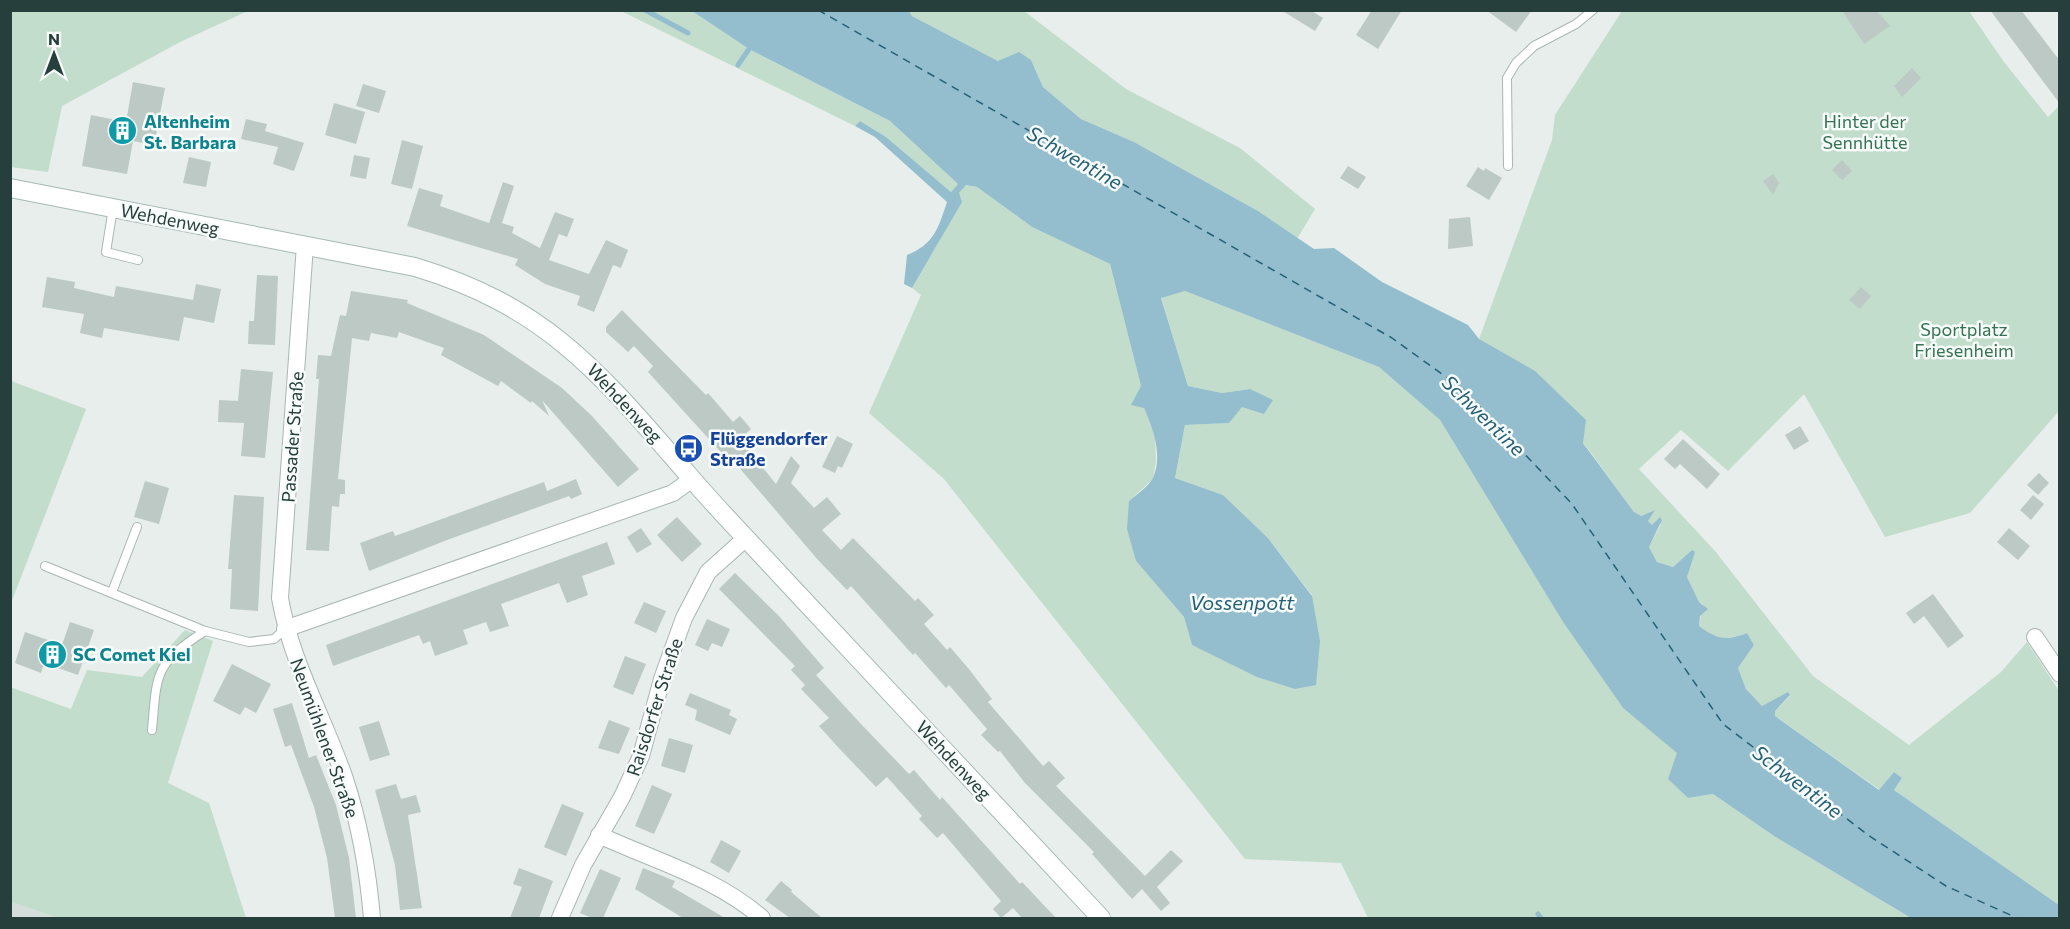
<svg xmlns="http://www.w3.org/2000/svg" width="2070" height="929" viewBox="0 0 2070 929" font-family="Commissioner,sans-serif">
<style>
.built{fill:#d5dedb}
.green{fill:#c2ddcc}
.water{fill:#94bece}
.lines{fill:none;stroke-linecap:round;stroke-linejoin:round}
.stream{stroke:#94bece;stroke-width:5}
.ferry{stroke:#256077;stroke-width:1.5;stroke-dasharray:8 6;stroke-linecap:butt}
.building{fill:#bcc9c5}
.lane-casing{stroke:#aab6b4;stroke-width:10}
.street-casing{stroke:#aab6b4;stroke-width:18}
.secondary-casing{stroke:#a6b9b5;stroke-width:20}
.lane{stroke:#fff;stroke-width:8}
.street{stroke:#fff;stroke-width:16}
.secondary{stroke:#fff;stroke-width:18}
.labels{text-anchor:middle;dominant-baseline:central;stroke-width:5;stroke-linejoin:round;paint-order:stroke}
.culture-label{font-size:18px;font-weight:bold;fill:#0d838f;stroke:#f7fbf9;text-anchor:start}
.park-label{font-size:18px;fill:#347354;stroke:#f7fbf9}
.street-label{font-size:18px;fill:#273f3c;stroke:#f7fbf9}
.transit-label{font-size:18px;font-weight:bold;fill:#164399;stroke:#f7fbf9;text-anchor:start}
.water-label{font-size:20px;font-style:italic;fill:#256077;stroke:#f7fbf9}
</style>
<rect width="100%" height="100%" fill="#e7eeec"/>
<polygon class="built" points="11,902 58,918 11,918"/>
<g class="green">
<polygon points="11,10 248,10 248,11 182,41 62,106 48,172 11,167"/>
<polygon points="621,11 692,11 749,49 890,121 958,184 951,192 886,137 860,121 855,126"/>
<polygon points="909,11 1024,11 1126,89 1240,148 1315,209 1297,239 1258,211 1134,142 1081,119 1043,87 1031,60 998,61 912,16"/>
<path d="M1622,11H1969L2004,62L2048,117L2059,106V411L1970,513L1885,537L1804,394L1728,471L1681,430L1639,469L1715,551L1813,676L1909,745L2001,672L2027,642L2059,691V905L1894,790L1902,778L1894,772L1880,790L1775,716V711L1790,696L1788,693L1762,706L1746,689L1738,668L1754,645L1747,633C1724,641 1719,640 1699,626L1703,604L1699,602L1687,577L1692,550L1673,567L1657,562L1649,547L1661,524L1652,525L1648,521L1653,511L1640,516L1634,512L1583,442L1479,339L1552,140L1555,115Z"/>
<polygon points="965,185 977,187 1032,227 1110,264 1141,386 1144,408 1155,432 1156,461 1153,479 1129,501 1136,561 1184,617 1192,645 1224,659 1312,595 1268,538 1223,495 1175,478 1185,425 1229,423 1250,389 1222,393 1188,386 1161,297 1185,291 1379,367 1440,420 1563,622 1623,708 1678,753 1669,779 1688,798 1713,794 1774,836 1911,918 1368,918 1341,863 1245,859 944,479 869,413 921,295 912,288 940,240 959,193"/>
<polygon points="11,381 86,409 11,603 10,381"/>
<polygon points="185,630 213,641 168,783 209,803 246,918 58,918 11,902 10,687 71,709 87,670 142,677"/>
</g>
<path class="water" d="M692,11H909L912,16L998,61L1019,52L1031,60L1043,87L1081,119L1134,142L1258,211L1314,249L1334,248L1382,282L1468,325L1479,339L1535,371L1586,420L1583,443L1634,512L1641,516L1655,510L1648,521L1652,525L1660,517L1662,520L1649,547L1657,562L1673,567L1692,550L1695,552L1687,577L1699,602L1708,609L1700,616L1699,626C1719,640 1725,641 1747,633L1754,645L1738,668L1746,689L1762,706L1788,692L1790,695L1775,711V716L1879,790L1894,772L1902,778L1894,790L2059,905V918H1911L1774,836L1713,794L1688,798L1668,779L1677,753L1623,708L1563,622L1440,420L1379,367L1185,291L1161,298L1188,386L1222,393L1250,389L1273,400L1264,414L1242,407L1229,423L1185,425L1175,478L1223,495L1268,538L1312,596L1320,641L1316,685L1295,689L1257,677L1192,645L1184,617L1136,561L1127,529L1129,501C1136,495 1149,486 1153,478C1163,455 1153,428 1144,408L1131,405L1141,386L1110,264L1032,227L977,187L966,185L959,193L962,202L912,288L904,284L907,255C934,244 938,229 947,202L875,137L855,126L860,121L886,137L951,192L958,184L890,121L749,49Z"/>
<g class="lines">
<g class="stream">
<polyline points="645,10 688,33"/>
<polyline points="738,65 749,49"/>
<polyline points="1538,914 1541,918"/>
</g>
<polyline class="ferry" points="818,10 1392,338 1464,390 1572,504 1723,724 1868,835 1946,886 2017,918"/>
</g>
<g class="building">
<polygon points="1281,10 1310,10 1323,18 1315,31"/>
<polygon points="1372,10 1402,10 1378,49 1356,35"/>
<polygon points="1486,10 1532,10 1516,32"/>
<polygon points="1842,10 1876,10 1890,26 1864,44"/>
<polygon points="1990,10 2021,10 2060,61 2060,104"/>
<polygon points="1912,68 1921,78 1902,97 1894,86"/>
<polygon points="133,82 165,88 154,145 133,141 127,174 82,166 91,115 126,122"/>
<polygon points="363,84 386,91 379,113 356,106"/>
<polygon points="334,103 365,112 356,144 325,135"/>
<polygon points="246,119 267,124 265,131 304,143 294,171 273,164 278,147 241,139"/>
<polygon points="402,140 423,146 412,189 391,184"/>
<polygon points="354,155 370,158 366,179 350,176"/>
<polygon points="189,157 211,162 206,187 183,183"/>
<polygon points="1842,160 1852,171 1842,180 1832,170"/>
<polygon points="1348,166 1366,177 1358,189 1340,178"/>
<polygon points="1478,167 1484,171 1485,168 1502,178 1489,200 1466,186"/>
<polygon points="1773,174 1779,183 1773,195 1763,181"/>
<polygon points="503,182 514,186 502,223 514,227 512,233 540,248 555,212 574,219 567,237 559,234 549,260 589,274 606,240 628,250 621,268 613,265 594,312 577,305 580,296 545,284 515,265 518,259 407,226 419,188 443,195 440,206 489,223"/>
<polygon points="1470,217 1473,246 1448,249 1449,219"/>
<polygon points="257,275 278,276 275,345 248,344 249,321 254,321"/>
<polygon points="47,277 75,282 74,288 114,297 116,286 193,300 196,284 221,289 214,323 184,317 179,341 104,328 102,338 80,333 84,314 42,307"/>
<polygon points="1861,287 1871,296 1860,309 1849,300"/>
<polygon points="351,291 408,300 407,303 484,335 562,388 592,416 639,469 618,487 542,400 549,416 532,401 531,403 501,381 498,386 441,355 444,348 399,332 397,338 371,333 369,341 352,338 338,479 345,480 345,494 340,494 339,507 332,506 329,551 306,550 319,379 316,379 318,355 331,356 340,315 346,316"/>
<polygon points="622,310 706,395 708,393 733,422 740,416 751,429 743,436 748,444 745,446 776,484 791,456 800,466 791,483 814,508 827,497 841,514 822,530 841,550 853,538 915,601 918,598 934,615 924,624 947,650 950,647 968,668 992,699 988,702 1043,766 1049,761 1065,778 1056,786 1145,876 1171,850 1183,861 1157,887 1170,903 1161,911 1142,889 1132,899 1092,854 1094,852 1025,783 1000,751 998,752 981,735 987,729 949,685 946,688 915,653 913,655 851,586 847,590 818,560 731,458 728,460 648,372 653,366 634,346 628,352 606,332 606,327"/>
<polygon points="241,369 273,372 265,458 241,456 244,423 218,422 219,400 238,401"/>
<polygon points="1800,426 1809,441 1794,450 1785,435"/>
<polygon points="837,436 853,444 842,468 838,466 835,473 822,467"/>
<polygon points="1683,439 1720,474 1707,489 1680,464 1675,469 1664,459"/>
<polygon points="2039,473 2049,483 2038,495 2027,485"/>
<polygon points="576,479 582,494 571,499 569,496 447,540 369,571 360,543 393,531 395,536 544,482 547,491"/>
<polygon points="145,481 169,488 159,524 134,517"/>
<polygon points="234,495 264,497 258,611 230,609 232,569 228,569"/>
<polygon points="2033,495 2044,504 2031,520 2020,510"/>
<polygon points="677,517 702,544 682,562 657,535"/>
<polygon points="641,528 652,544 637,553 627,537"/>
<polygon points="2009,528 2030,546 2018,560 1997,542"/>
<polygon points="607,542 615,564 582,576 588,595 567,603 559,583 501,604 509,626 490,632 486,622 463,630 468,644 435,656 430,641 423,644 419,635 333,666 326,645"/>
<polygon points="735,573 779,616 824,668 816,675 860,723 909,774 914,770 940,800 942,797 1020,884 1022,882 1056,918 1022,918 1013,908 1001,918 993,909 1001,901 943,833 937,838 919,819 922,816 887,777 876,787 836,745 819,726 829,718 801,689 805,685 791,670 795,666 719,589"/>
<polygon points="1933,594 1964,636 1948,648 1924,616 1914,624 1906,613"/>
<polygon points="644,602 666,611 656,633 634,623"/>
<polygon points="707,619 730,629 722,647 712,643 708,651 695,645"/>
<polygon points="70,622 94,630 78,675 44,663 41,673 15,663 25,632 62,645"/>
<polygon points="625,656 646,664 633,695 613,687"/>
<polygon points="232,664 271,684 256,713 245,707 240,715 213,701"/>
<polygon points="690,693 731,710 729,715 737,719 730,735 695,720 697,710 685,705"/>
<polygon points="292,703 309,758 316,755 336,805 349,858 356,918 335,918 327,858 314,807 291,745 285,747 273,709"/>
<polygon points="609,720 630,728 619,754 598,748"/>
<polygon points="379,721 390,755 370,761 359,727"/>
<polygon points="669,738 693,745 685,773 661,766"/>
<polygon points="396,784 401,799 416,795 421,812 408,815 422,908 400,910 395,865 375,790"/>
<polygon points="652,785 672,794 654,834 635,826"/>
<polygon points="562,804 584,813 566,856 544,847"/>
<polygon points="721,840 741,851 729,873 710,862"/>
<polygon points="519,868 553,881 539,918 510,918 522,887 513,884"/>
<polygon points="643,868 675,881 672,887 725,918 683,918 635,889"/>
<polygon points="600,869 621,878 603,918 592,918 580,913"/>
<polygon points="781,881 792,890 791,892 822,918 790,918 765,900"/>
</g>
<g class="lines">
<defs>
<g id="lane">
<polyline points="1508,166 1507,78 1516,63 1534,46 1576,24 1593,10"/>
<polyline points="113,208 106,252 138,260"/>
<polyline points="45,566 205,631 249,642 274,639 285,629"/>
<polyline points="112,592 137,527"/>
<path d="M152,730C157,673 154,664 205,631"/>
</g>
<g id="street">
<path d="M305,245L280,598C291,662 324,718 345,779C360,825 368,871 372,918"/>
<polyline points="285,629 673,493 692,479"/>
<polyline points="2035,637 2060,674"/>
<path d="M599,835C655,861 715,877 762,918"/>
<polyline points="560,918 583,865 622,797 641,756 662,679 684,618 708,572 746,538"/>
</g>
<path id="secondary" d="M10,188L415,267C551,308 603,377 692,479C721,513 753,545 783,578C889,691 995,805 1101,918"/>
</defs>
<use href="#lane" class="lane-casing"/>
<use href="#street" class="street-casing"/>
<use href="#secondary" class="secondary-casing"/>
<use href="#lane" class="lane"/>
<use href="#street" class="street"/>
<use href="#secondary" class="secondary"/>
</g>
<defs>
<symbol id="building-disc" viewBox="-11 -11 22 22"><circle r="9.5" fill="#0f9aa8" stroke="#f7fbf9"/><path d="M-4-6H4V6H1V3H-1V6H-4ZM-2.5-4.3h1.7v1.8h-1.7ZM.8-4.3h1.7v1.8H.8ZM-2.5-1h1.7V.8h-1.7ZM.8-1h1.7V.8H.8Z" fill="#fff"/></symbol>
<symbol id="bus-disc" viewBox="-11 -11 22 22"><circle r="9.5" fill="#1a4fb4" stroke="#f7fbf9"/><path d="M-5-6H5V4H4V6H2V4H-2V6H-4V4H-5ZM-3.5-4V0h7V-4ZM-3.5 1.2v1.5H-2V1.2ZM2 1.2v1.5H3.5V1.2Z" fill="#fff"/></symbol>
</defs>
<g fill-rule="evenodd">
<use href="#building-disc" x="106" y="114" width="33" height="33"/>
<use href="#bus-disc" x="672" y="432" width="33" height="33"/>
<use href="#building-disc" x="36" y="638" width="33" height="33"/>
</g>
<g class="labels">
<g class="culture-label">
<text x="144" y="121">Altenheim<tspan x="144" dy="21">St. Barbara</tspan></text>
<text x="73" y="654">SC Comet Kiel</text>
</g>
<g class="park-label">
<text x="1865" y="121">Hinter der<tspan x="1865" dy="21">Sennhütte</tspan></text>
<text x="1964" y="329">Sportplatz<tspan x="1964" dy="21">Friesenheim</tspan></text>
</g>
<g class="street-label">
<text transform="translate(170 219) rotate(11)">Wehdenweg</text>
<text transform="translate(625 403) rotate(47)">Wehdenweg</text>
<text transform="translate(292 437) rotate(-86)">Passader Straße</text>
<text transform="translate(654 707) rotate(-72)">Raisdorfer Straße</text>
<text transform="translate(325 738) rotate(70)">Neumühlener Straße</text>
<text transform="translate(954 760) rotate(47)">Wehdenweg</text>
</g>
<g class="transit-label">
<text x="710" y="438">Flüggendorfer<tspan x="710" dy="21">Straße</tspan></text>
</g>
<g class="water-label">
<text transform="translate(1075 157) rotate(30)">Schwentine</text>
<text transform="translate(1484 415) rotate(44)">Schwentine</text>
<text x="1242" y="602">Vossenpott</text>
<text transform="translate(1798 781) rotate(37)">Schwentine</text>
</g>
</g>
<rect width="2070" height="929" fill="none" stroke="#273f3c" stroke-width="24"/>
<g transform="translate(54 54)" stroke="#f7fbf9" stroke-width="4.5" paint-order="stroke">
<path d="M0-4.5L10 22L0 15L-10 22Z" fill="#273f3c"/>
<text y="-9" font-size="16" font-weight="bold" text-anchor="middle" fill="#273f3c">N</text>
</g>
</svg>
